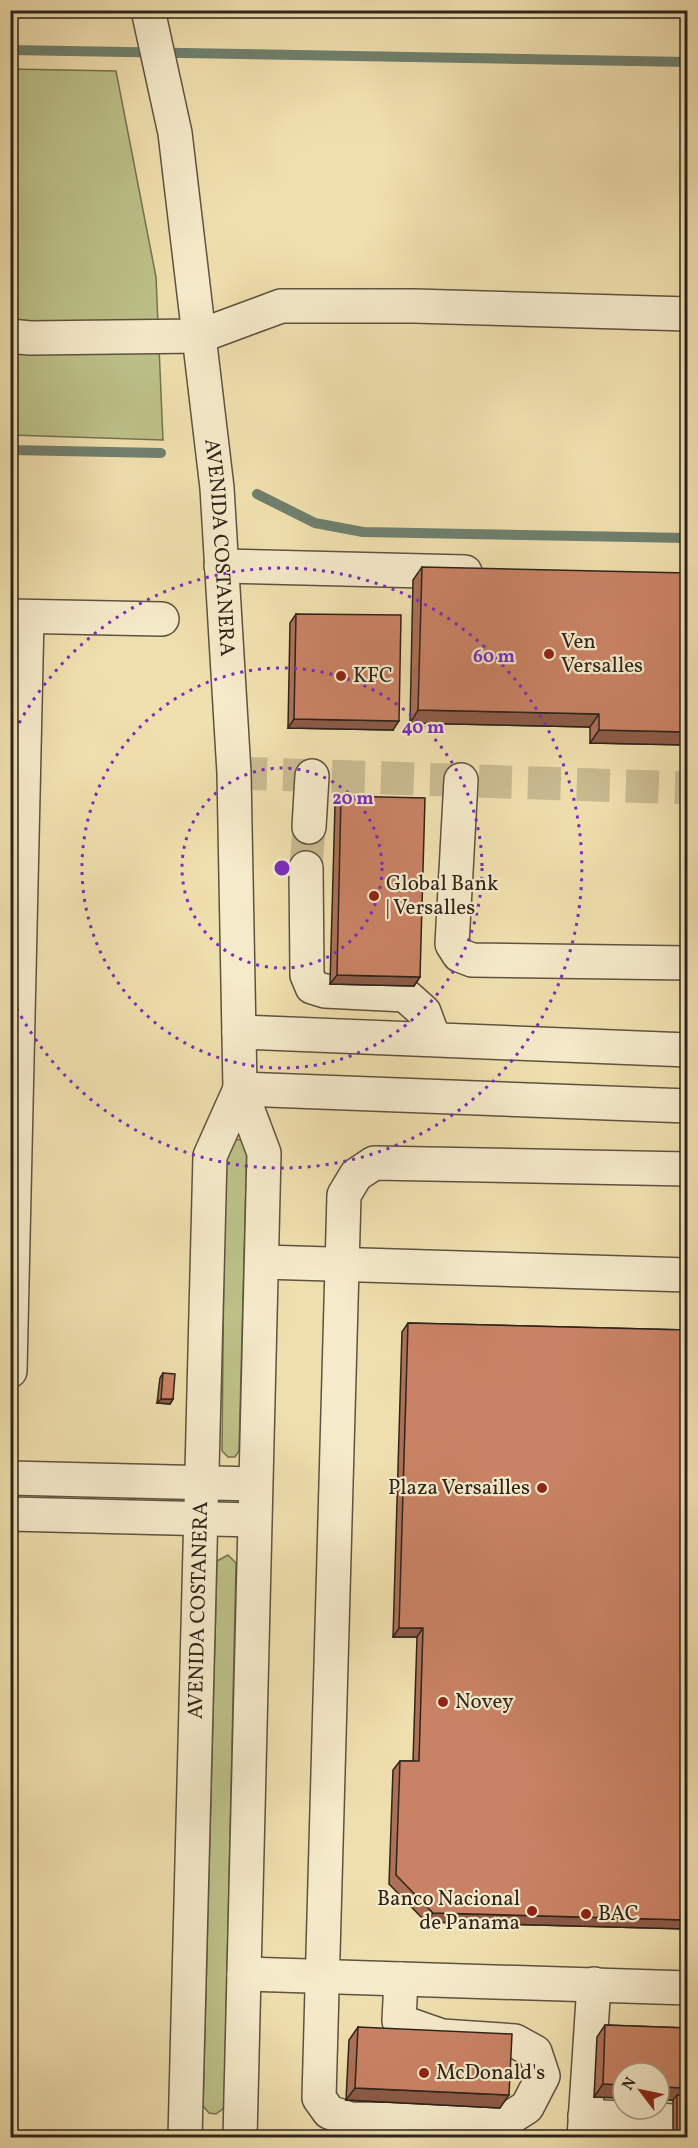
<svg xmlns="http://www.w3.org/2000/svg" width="698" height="2148" viewBox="0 0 698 2148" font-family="Vollkorn,serif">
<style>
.green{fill:#bcc188;stroke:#757252;stroke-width:1.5}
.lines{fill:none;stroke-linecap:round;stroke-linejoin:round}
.stream{stroke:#6f806e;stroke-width:10}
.minor-tunnel{stroke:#c9ba91;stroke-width:33;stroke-dasharray:33 16;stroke-linecap:butt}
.minor-casing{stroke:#5e5340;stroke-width:36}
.minor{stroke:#f5eaca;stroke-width:33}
.wall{fill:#ad7057;stroke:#2e241b;stroke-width:1.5}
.shaded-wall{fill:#8d5b47;stroke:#2e241b;stroke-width:1.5}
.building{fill:#c98265;stroke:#2e241b;stroke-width:1.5}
.ring{fill:none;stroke:#7b2cbf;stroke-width:3;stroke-dasharray:3 6}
.poi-dot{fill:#8f2418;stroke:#f5eaca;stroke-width:2}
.labels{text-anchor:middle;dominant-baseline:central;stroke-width:4.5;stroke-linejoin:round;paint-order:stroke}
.street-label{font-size:21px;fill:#2e241b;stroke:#f5eaca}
.poi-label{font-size:21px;fill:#2e241b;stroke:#f5eaca;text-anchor:start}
.centre{fill:#7b2cbf;stroke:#f5eaca;stroke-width:3}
.ring-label{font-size:18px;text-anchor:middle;font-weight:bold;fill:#7b2cbf;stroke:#f5eaca;stroke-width:4.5;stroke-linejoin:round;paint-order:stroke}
</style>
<rect width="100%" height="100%" fill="#f0dfae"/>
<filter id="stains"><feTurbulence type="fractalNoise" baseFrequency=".00333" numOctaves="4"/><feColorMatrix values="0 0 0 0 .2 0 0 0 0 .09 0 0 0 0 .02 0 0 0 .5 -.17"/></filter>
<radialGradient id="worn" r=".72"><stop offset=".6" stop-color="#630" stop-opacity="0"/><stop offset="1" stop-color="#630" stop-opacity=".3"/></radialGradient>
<g class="green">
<polygon points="11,69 116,71 156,277 163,440 11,435"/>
<polygon points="231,1139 242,1140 247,1145 239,1451 235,1457 228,1457 222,1451 225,1146"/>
<polygon points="228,1555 236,1563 224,2108 216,2114 209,2113 203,2106 217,1561"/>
</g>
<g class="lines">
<g class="stream">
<polyline points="10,50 688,62"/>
<polyline points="10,450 161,453"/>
<polyline points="257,494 315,523 363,532 688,538"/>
</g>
<g class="minor-tunnel">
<polyline points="234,773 688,788"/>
<polyline points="306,868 309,827"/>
</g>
<defs>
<g id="minor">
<path id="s1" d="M148,10L175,133L217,488L234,773L240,1089L264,1153L240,2138"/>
<polyline points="10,336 30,338 200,336 281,306 414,306 688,314"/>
<polyline points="221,566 465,572"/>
<polyline points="10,616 162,619"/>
<polyline points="461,780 452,944 459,955 472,960 688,963"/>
<polyline points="309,827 312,776"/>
<polyline points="306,868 307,975 312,987 325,991 405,995 424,1012 434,1039"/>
<polyline points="239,1032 688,1050"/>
<polyline points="240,1089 688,1106"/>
<polyline points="263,1262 688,1275"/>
<polyline points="10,1371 27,617"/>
<polyline points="10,1478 255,1484"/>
<polyline points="10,1514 254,1520"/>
<polyline points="244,1974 688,1988"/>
<polyline points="401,1979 399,2021 442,2036 515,2041 535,2052 543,2076 527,2107 505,2121 350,2119 329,2112 319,2098 344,1195 356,1175 374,1163 688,1169"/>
<polyline points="585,2116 674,2121"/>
<path id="s2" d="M185,2138L210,1156L240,1089"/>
<polyline points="584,2138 594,1984"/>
</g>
</defs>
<use href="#minor" class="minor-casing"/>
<use href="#minor" class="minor"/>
</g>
<g class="wall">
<polygon points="422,567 687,745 590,743 590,727 410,723 413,580"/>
<polygon points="296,614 393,730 288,728 290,623"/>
<polygon points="341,796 420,977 414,986 330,984 335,805"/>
<polygon points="408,1323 687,1330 687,1929 426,1922 389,1884 393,1770 400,1761 413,1761 417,1637 393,1637 402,1332"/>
<polygon points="163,1373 173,1399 170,1404 157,1403 160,1378"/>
<polygon points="605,2025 687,2028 687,2136 673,2136 673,2100 659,2100 659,2073 623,2073 623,2098 594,2097 597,2037"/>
<polygon points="358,2027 500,2108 346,2100 349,2040"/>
</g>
<g class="shaded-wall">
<polygon points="418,710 599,714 590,727 410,723"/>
<polygon points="294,719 399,721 393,730 288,728"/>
<polygon points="599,730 687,732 687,745 590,743"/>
<polygon points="337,975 420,977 414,986 330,984"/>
<polygon points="161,1399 173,1399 170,1404 157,1403"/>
<polygon points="399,1628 423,1628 417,1637 393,1637"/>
<polygon points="433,1913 687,1920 687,1929 426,1922"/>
<polygon points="603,2084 623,2085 623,2098 594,2097"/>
<polygon points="659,2087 687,2088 687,2101 677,2095 673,2100 659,2100"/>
<polygon points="355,2088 509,2095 500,2108 346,2100"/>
<polygon points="677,2131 687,2131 687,2136 673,2136"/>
</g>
<g class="building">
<polygon points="422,567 687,573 687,732 599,730 599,714 418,710"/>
<polygon points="296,614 401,615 399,721 294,719"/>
<polygon points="341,796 425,798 420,977 337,975"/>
<polygon points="408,1323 687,1330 687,1920 433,1913 396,1875 400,1761 419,1761 423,1628 399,1628"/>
<polygon points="163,1373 175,1374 173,1399 161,1399"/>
<polygon points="605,2025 687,2028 687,2088 659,2087 659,2073 623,2073 623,2085 603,2084"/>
<polygon points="358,2027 512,2034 509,2095 355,2088"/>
<polygon points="677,2095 687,2096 687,2131 677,2131"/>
</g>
<g class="ring">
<circle cx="282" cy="868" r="100"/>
<circle cx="282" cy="868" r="200"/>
<path d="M11 739A300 300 0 1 1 11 997"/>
</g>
<g class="poi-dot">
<circle cx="549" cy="654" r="6"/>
<circle cx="341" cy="676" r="6"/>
<circle cx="374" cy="896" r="6"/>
<circle cx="542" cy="1488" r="6"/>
<circle cx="443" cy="1702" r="6"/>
<circle cx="532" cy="1911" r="6"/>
<circle cx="586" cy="1914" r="6"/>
<circle cx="424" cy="2073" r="6"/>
</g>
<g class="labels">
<g class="street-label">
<text stroke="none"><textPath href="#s1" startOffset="543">AVENIDA COSTANERA</textPath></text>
<text stroke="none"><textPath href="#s2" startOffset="528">AVENIDA COSTANERA</textPath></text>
</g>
<g class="poi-label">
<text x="561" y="642">Ven<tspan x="561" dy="24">Versalles</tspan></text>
<text x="353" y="676">KFC</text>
<text x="386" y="884">Global Bank<tspan x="386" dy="24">| Versalles</tspan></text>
<text x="530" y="1488" text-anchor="end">Plaza Versailles</text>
<text x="455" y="1702">Novey</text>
<text x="520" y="1899" text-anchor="end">Banco Nacional<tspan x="520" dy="24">de Panama</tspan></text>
<text x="598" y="1914">BAC</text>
<text x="436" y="2073">McDonald's</text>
</g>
</g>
<circle cx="282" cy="868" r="9" class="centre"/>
<g class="ring-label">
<text x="494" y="662">60 m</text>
<text x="423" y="733">40 m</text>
<text x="353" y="804">20 m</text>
</g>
<rect width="698" height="2148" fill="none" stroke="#f0dfae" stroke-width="36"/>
<rect x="12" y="12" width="674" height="2124" fill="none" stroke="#2e241b" stroke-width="3"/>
<rect x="18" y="18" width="662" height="2112" fill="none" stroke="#2e241b" stroke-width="1.5"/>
<g transform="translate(641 2091) rotate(302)"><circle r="28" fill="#f5eaca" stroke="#a59b84" stroke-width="1.5"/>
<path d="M0-4.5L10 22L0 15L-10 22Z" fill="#8f2418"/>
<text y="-9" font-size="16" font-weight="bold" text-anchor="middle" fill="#2e241b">N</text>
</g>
<rect width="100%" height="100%" filter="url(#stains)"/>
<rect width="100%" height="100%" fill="url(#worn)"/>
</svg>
